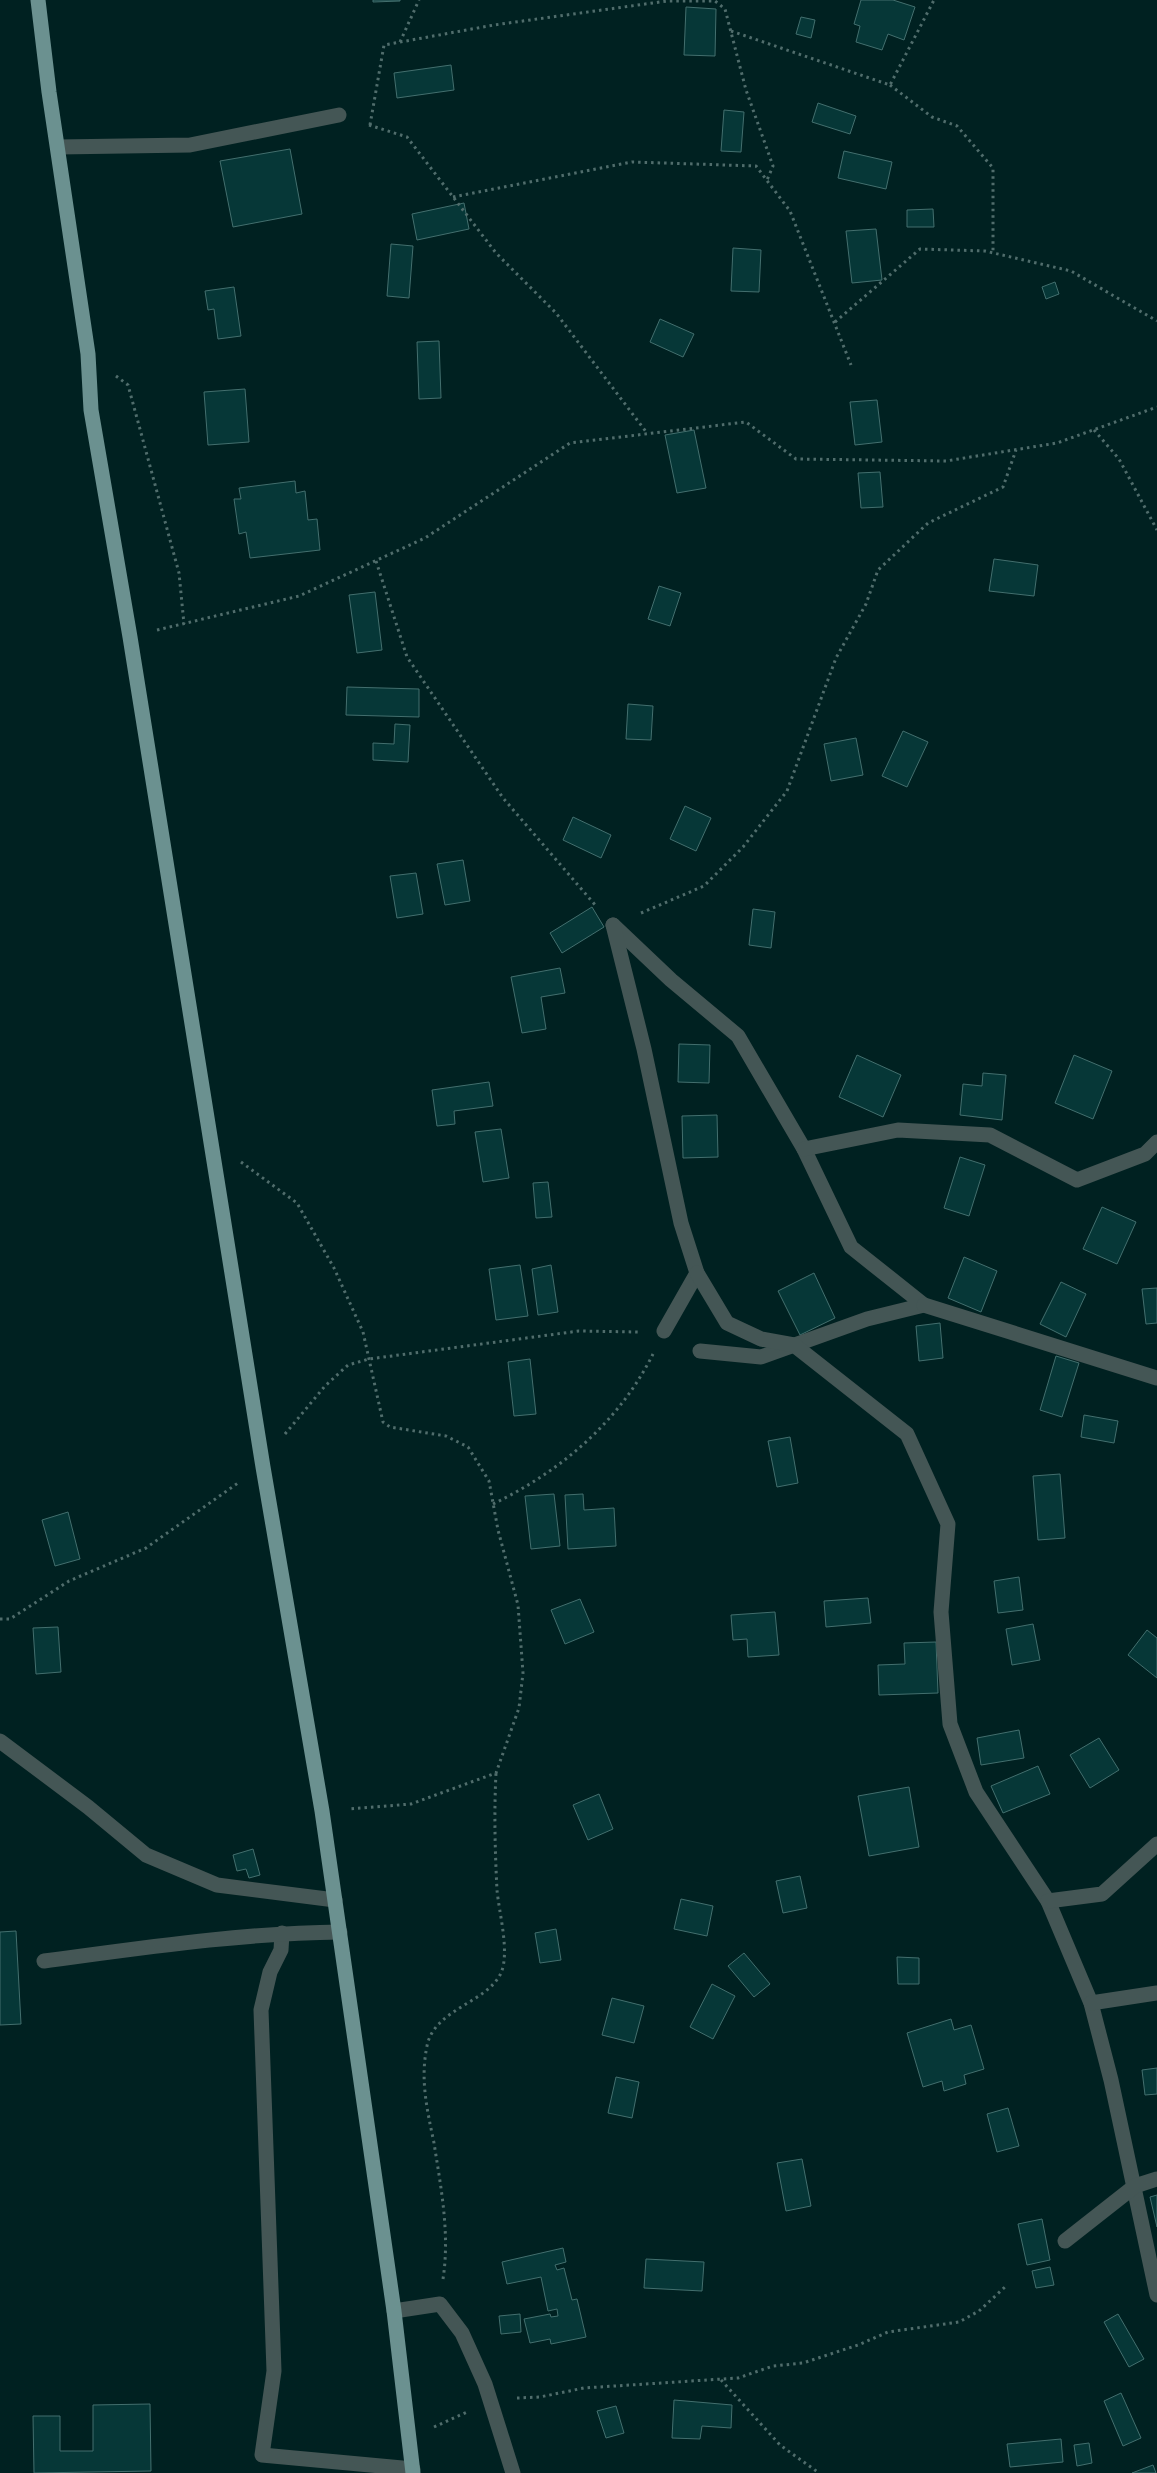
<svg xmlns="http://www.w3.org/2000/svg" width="1157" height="2473" viewBox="0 0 1157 2473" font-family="'Open Sans',sans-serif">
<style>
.building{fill:#063737;stroke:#436f6e}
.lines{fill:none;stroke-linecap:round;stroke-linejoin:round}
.path{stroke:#506d6c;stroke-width:3;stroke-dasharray:2.5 4;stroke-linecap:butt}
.street{stroke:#445655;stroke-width:15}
.primary{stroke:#6b9190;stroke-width:15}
</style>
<rect width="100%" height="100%" fill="#002121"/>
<g class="building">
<polygon points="373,0 400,0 400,1 373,2"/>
<polygon points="861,0 893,0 915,7 904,40 888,34 882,50 856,42 860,26 854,24"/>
<polygon points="686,7 716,9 715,56 684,55"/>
<polygon points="801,17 815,20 811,38 796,34"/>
<polygon points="451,65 454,90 397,98 394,73"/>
<polygon points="818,103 856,116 850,134 812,122"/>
<polygon points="724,110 744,112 741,152 721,151"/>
<polygon points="290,149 302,214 233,227 220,161"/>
<polygon points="844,151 892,162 886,189 838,178"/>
<polygon points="464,203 469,229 417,240 412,214"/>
<polygon points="933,209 934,227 907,227 907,210"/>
<polygon points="876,229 882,280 852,283 846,231"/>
<polygon points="391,244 413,246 409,298 387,296"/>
<polygon points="733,248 761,250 759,292 731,291"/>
<polygon points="1055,282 1059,294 1046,299 1042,287"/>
<polygon points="234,287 241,336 218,339 214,309 208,310 205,291"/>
<polygon points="660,319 694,334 683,357 650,342"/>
<polygon points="439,341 441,398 419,399 417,342"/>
<polygon points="245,389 249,442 208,445 204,392"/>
<polygon points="877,400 882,442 855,445 850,402"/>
<polygon points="694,430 706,488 677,493 665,435"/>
<polygon points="880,472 883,507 861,508 858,473"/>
<polygon points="295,481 296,493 305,491 308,520 317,519 320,550 250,558 246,532 239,534 234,499 241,499 239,488"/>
<polygon points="994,559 1038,565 1034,596 989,591"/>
<polygon points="659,586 681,593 670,626 648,619"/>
<polygon points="375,592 382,650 357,653 349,595"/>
<polygon points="347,687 419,689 419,717 346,715"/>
<polygon points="628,704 653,706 651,740 626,739"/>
<polygon points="395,724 410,725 408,762 373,760 373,743 394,744"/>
<polygon points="903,731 928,742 907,787 882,776"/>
<polygon points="856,738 863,775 831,781 824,744"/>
<polygon points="685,806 711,818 696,851 670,839"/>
<polygon points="573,817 611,835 601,858 563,840"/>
<polygon points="463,860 470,901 445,905 437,864"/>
<polygon points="416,873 423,914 397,918 390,876"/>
<polygon points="592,907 604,927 562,953 550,933"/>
<polygon points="753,909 775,912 771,948 749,945"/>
<polygon points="560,968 565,993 541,997 546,1029 522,1033 511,977"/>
<polygon points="679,1044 710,1045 709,1083 678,1082"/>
<polygon points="857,1055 901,1075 883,1117 839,1097"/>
<polygon points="1074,1055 1112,1071 1093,1119 1055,1103"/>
<polygon points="983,1073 1006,1075 1002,1120 960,1115 963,1084 982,1086"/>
<polygon points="489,1082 493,1106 454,1111 455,1124 437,1126 432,1090"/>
<polygon points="717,1115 718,1157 683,1158 682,1116"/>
<polygon points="501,1129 509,1178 483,1182 475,1132"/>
<polygon points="960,1157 985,1165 969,1216 944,1208"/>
<polygon points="548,1182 552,1217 536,1218 533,1183"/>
<polygon points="1102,1207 1136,1222 1117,1264 1083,1249"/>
<polygon points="964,1257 997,1271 981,1312 948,1298"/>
<polygon points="520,1265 528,1316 496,1320 489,1269"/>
<polygon points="551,1265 558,1312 538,1315 532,1269"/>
<polygon points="814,1273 835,1318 800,1335 778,1291"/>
<polygon points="1061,1282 1086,1294 1066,1337 1040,1324"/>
<polygon points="1157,1288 1157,1323 1146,1324 1142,1289"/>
<polygon points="940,1323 943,1358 919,1361 916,1326"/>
<polygon points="1056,1356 1079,1363 1062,1417 1040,1410"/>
<polygon points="530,1359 536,1414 514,1416 508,1362"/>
<polygon points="1084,1415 1118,1421 1114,1443 1081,1437"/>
<polygon points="790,1437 798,1483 777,1487 768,1441"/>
<polygon points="1060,1474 1065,1538 1038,1540 1033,1476"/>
<polygon points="554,1494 560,1546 531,1549 525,1496"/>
<polygon points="583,1494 584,1510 614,1508 616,1546 568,1549 565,1495"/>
<polygon points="68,1512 80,1559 55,1566 42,1520"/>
<polygon points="1019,1577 1023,1610 998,1613 994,1581"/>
<polygon points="868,1598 871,1623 826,1627 824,1601"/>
<polygon points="580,1599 594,1632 565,1644 551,1610"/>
<polygon points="775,1612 779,1655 748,1657 747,1639 733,1640 731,1615"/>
<polygon points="1033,1624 1040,1660 1012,1665 1006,1629"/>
<polygon points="58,1627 61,1672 36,1674 33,1628"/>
<polygon points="1147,1630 1157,1638 1157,1678 1128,1655"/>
<polygon points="936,1642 938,1693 879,1695 878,1665 905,1664 904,1643"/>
<polygon points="1019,1730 1024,1758 981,1765 977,1738"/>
<polygon points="1099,1738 1119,1770 1090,1788 1070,1755"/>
<polygon points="1038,1766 1050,1794 1003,1813 991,1786"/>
<polygon points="909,1787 919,1847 869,1856 858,1796"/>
<polygon points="599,1794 613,1829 588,1840 573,1805"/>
<polygon points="253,1849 260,1875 249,1878 246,1869 237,1871 233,1855"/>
<polygon points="800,1876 807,1908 783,1913 776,1881"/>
<polygon points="681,1899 713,1906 707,1936 674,1929"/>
<polygon points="556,1929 561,1960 540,1963 535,1933"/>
<polygon points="16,1931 21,2024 0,2025 0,1932"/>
<polygon points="744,1953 770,1984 754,1997 728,1966"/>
<polygon points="897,1957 919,1958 919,1984 898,1984"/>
<polygon points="712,1984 735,1996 713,2039 690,2027"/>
<polygon points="612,1998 644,2006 634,2043 602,2035"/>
<polygon points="951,2019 954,2030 971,2025 984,2069 964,2075 966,2084 944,2091 942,2081 923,2087 907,2033"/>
<polygon points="1157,2068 1157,2094 1145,2095 1142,2070"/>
<polygon points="616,2077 639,2082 632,2118 608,2113"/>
<polygon points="1008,2108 1019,2146 997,2152 987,2114"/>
<polygon points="802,2159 811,2206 786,2211 777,2163"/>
<polygon points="1157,2195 1157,2227 1150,2197"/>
<polygon points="1042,2219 1050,2260 1027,2265 1018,2224"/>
<polygon points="563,2248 566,2262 555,2265 557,2270 564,2268 572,2300 577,2299 586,2337 551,2344 550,2339 530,2343 524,2319 550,2314 551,2317 558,2316 557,2309 548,2311 541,2277 507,2284 502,2262"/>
<polygon points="646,2259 704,2262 702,2291 644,2288"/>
<polygon points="1050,2267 1054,2285 1036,2288 1032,2271"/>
<polygon points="520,2314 521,2332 501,2334 499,2316"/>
<polygon points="1118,2314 1144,2359 1129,2367 1104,2322"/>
<polygon points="1121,2393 1141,2438 1123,2446 1104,2401"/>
<polygon points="674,2400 732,2405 731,2428 702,2426 700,2439 672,2438"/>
<polygon points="150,2404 151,2471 34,2473 33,2416 60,2416 60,2451 93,2451 93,2405"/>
<polygon points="616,2406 624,2433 606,2438 597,2411"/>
<polygon points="1061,2439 1063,2462 1010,2467 1007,2444"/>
<polygon points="1089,2443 1092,2463 1077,2466 1074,2445"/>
<polygon points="1153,2465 1156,2473 1132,2473"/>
</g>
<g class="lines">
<g class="path">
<polyline points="731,31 890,85 934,0"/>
<polyline points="400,42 419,0"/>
<polyline points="890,85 932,117 957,126 993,168 993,253"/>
<polyline points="369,125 407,137 496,253 556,313 647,433"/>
<polyline points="370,125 384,45 494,25 667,1 715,1 725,9 746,90 773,166 767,180"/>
<polyline points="453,197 632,162 756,166 790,211 851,365"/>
<polyline points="835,322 920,249 985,251 1071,271 1157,321"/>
<polyline points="116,376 128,385 179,573 184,624"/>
<polyline points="1094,430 1119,459 1157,530"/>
<polyline points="376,561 407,657 503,798 596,906"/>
<polyline points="157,630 299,596 425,538 570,443 746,422 796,459 946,461 1057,443 1157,407"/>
<polyline points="641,913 704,886 743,847 787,791 836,658 866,604 878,570 928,523 1003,487 1016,450"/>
<polyline points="241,1162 297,1203 334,1268 363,1332 383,1422 390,1427 446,1436 468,1447 489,1481 498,1530 518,1605 523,1673 519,1708 496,1773 411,1804 348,1809"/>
<polyline points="285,1434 325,1386 348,1365 369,1359 579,1331 638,1332"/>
<path d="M493,1504C561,1471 619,1422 653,1354"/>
<polyline points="0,1619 10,1619 69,1581 146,1548 238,1483"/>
<path d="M443,2279C450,2234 441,2188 434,2143C427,2109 420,2080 427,2046C434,2009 487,2003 501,1973C510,1952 499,1913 497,1890C495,1851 494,1812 496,1773"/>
<polyline points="721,2380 780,2445 819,2473"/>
<polyline points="517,2398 540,2397 584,2388 738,2378 773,2366 803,2363 858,2345 888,2332 959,2322 979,2311 1005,2287"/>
<polyline points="434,2427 467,2412"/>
</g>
<g class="street">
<polyline points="58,147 190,145 339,115"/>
<polyline points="613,925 671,980 738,1036 804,1149 851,1247 924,1305 867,1319 761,1357 700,1351"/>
<polyline points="613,925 644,1049 681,1223 697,1273 664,1331"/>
<polyline points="804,1149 898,1130 990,1135 1077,1180 1145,1154 1157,1142"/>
<polyline points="697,1273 727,1323 761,1339 794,1345 907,1434 948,1524 941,1612 950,1724 976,1792 1048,1901 1091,2003 1111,2080 1157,2295"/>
<polyline points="924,1305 1157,1378"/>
<polyline points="0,1741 88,1807 146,1855 217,1885 335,1900"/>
<polyline points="1048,1901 1102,1894 1157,1844"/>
<polyline points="282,1933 281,1950 270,1972 261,2010 274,2371 262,2455 413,2469"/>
<path d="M44,1961C142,1948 241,1933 340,1932"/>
<polyline points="1091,2003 1157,1993"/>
<polyline points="1065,2241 1135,2186 1157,2179"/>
<polyline points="394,2311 440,2304 462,2333 485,2384 513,2473"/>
</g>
<polyline class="primary" points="38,0 49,92 88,354 91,410 130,637 263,1467 322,1811 394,2311 413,2473"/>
</g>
</svg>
